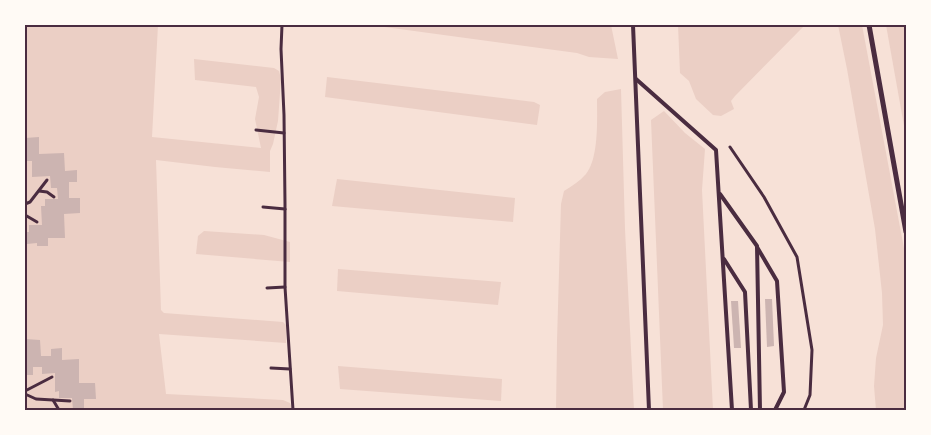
<svg xmlns="http://www.w3.org/2000/svg" width="931" height="435" viewBox="0 0 931 435" font-family="Karla,sans-serif">
<style>
.green{fill:#ebcfc5}
.building{fill:#ccb4b1}
.lines{fill:none;stroke-linecap:round;stroke-linejoin:round}
.path{stroke:#4a2c40;stroke-width:3}
.service{stroke:#4a2c40;stroke-width:4}
.minor{stroke:#4a2c40;stroke-width:5}
.neatline{fill:none;stroke:#4a2c40;stroke-width:2}
</style>
<rect width="100%" height="100%" fill="#f7e1d7"/>
<g class="green">
<polygon points="25,25 158,25 152,137 261,148 255,119 259,97 256,87 195,80 194,59 274,68 279,71 281,79 278,121 273,144 270,151 270,172 215,167 156,160 161,310 164,313 283,322 286,325 286,343 159,334 166,394 283,400 290,403 293,410 25,410"/>
<polygon points="370,25 611,25 618,59 589,57 577,53"/>
<polygon points="678,25 805,25 735,96 731,101 734,109 721,116 713,115 696,99 689,81 680,73"/>
<polygon points="838,25 862,25 906,259 906,410 876,410 874,386 876,358 883,325 882,293 875,229 847,69"/>
<polygon points="886,25 906,25 906,137"/>
<polygon points="327,77 534,102 540,105 537,125 325,97"/>
<path d="M621,89L625,229L634,410H556L557,341L561,204L564,191C572,186 580,181 586,174C599,158 597,119 597,99L605,92Z"/>
<polygon points="664,111 685,133 705,149 702,190 713,410 663,410 651,120"/>
<polygon points="337,179 515,198 513,222 332,206"/>
<polygon points="204,231 264,235 290,242 290,262 196,254 198,236"/>
<polygon points="338,269 501,282 498,305 337,291"/>
<polygon points="338,366 502,379 501,401 340,389"/>
</g>
<g class="building">
<polygon points="39,137 39,154 64,153 65,171 77,170 77,182 69,182 69,198 80,198 80,213 64,214 65,238 48,238 48,246 37,246 37,243 27,244 27,260 25,260 25,232 29,232 29,225 42,225 41,206 45,206 45,199 58,199 57,188 51,188 50,176 32,177 32,161 25,161 25,138"/>
<polygon points="765,299 772,299 774,346 767,347"/>
<polygon points="731,301 738,301 741,348 734,348"/>
<polygon points="25,339 40,340 41,356 51,356 51,349 62,348 62,360 79,359 79,383 95,383 96,399 84,399 84,410 73,410 72,398 59,398 59,391 55,392 55,373 42,374 42,367 33,367 33,375 26,375"/>
</g>
<g class="lines">
<g class="path">
<polyline points="282,25 281,49 284,115 285,204 285,287 293,410"/>
<polyline points="256,130 284,133"/>
<polyline points="730,147 764,197 797,257 812,350 810,395 804,410"/>
<polyline points="39,191 47,192 54,197"/>
<polyline points="25,204 30,202 47,180"/>
<polyline points="263,207 285,209"/>
<polyline points="25,215 37,222"/>
<polyline points="267,288 285,287"/>
<polyline points="271,368 290,369"/>
<polyline points="25,391 52,377"/>
<polyline points="25,394 36,399 70,401"/>
<polyline points="53,400 59,410"/>
</g>
<g class="service">
<polyline points="633,25 649,410"/>
<polyline points="636,79 716,150 732,410"/>
<polyline points="720,194 757,246 760,410"/>
<polyline points="757,247 777,281 784,392 775,410"/>
<polyline points="724,259 745,292 751,410"/>
</g>
<polyline class="minor" points="869,25 906,232"/>
</g>
<rect width="931" height="435" fill="none" stroke="#fffaf5" stroke-width="52"/>
<rect x="26" y="26" width="879" height="383" class="neatline"/>
</svg>
